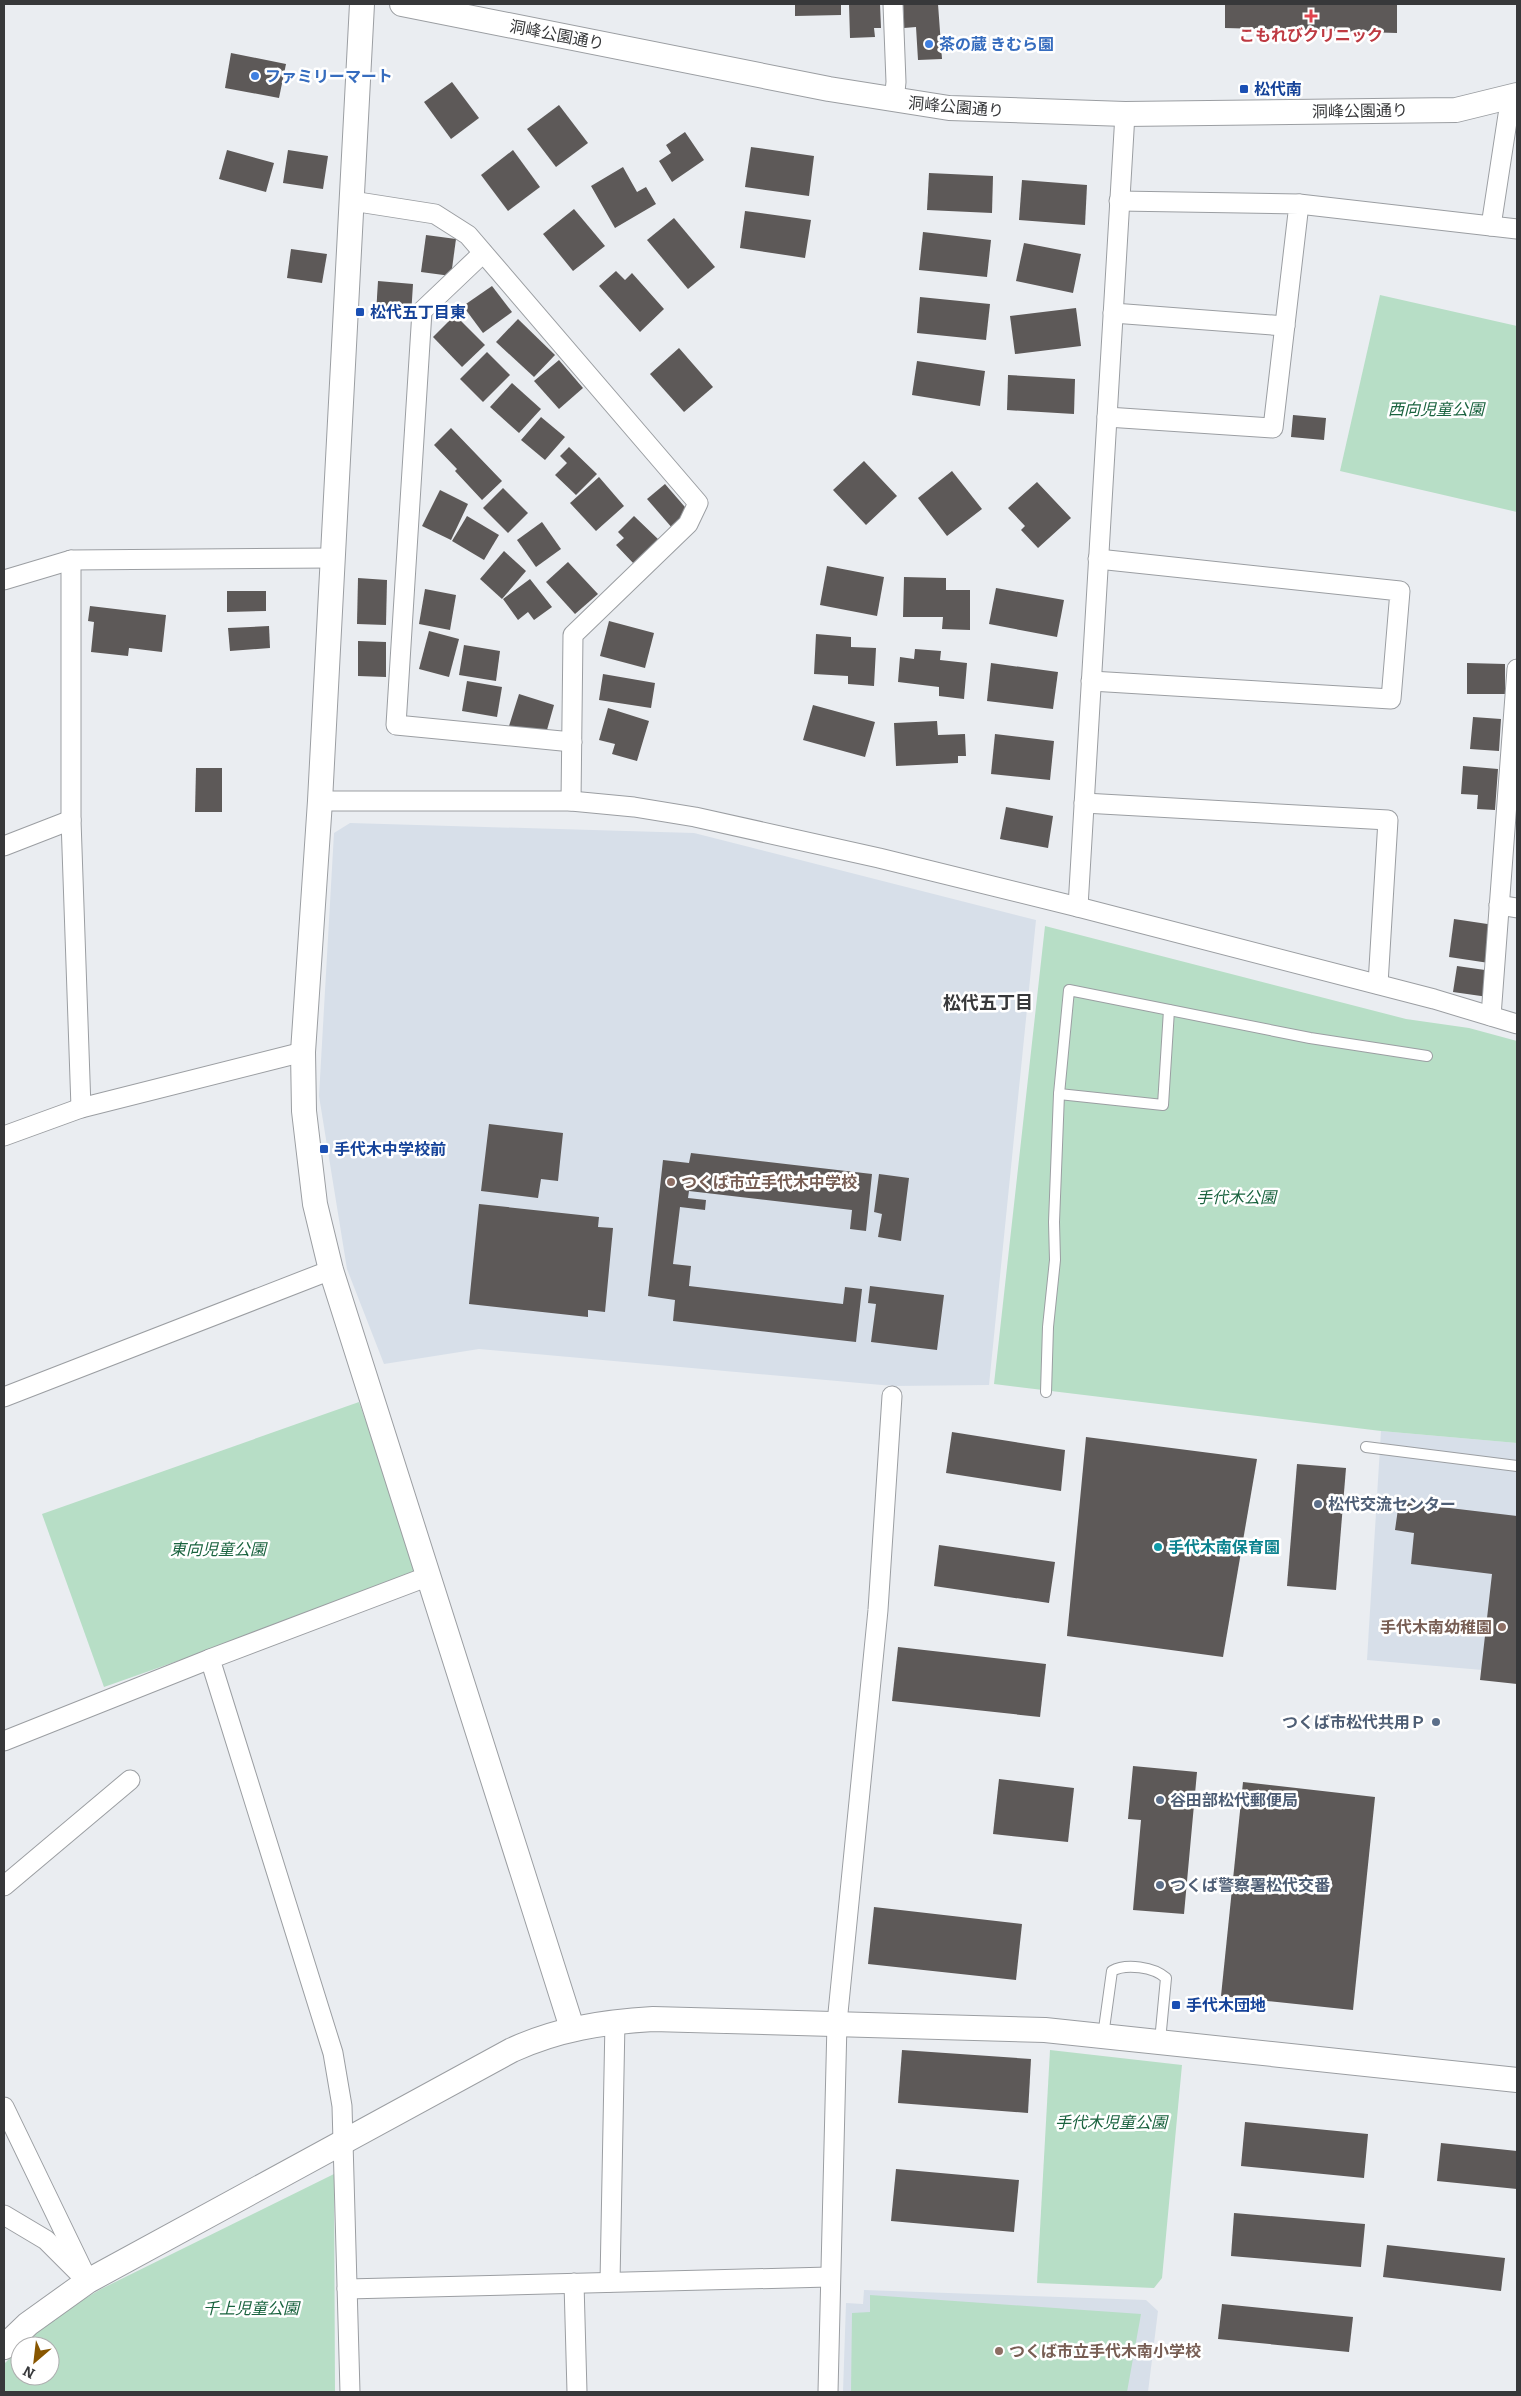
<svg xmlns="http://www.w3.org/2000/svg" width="1521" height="2396" viewBox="0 0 1521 2396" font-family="Bitter,'Noto Sans JP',serif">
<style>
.built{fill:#d7dfe9}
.green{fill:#b7dec6}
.building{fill:#5d5958}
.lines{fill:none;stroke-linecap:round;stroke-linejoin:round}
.service-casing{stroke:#9b9ea2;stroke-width:12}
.minor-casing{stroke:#9b9ea2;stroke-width:21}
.tertiary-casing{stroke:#9b9ea2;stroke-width:26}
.service{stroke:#fff;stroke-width:10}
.minor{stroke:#fff;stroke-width:19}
.tertiary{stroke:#fff;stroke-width:24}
.health-dot{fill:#e0444e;stroke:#fff;stroke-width:2}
.shop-dot{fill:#3f7fe0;stroke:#fff;stroke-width:2}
.transit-dot{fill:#1a4fb4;stroke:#fff;stroke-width:2}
.education-dot{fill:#8d6e63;stroke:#fff;stroke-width:2}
.service-dot{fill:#5c6f8a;stroke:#fff;stroke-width:2}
.culture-dot{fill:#0f9aa8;stroke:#fff;stroke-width:2}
.labels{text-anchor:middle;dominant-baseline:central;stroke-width:5;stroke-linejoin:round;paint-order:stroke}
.street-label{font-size:16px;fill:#37383a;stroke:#fff}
.health-label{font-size:16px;font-weight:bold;fill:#be3a42;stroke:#fff}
.shop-label{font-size:16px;font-weight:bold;fill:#366cbe;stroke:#fff;text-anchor:start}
.transit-label{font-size:16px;font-weight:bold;fill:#164399;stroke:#fff;text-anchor:start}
.park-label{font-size:16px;font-style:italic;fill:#1a633f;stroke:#fff}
.education-label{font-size:16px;font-weight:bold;fill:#785e54;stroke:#fff;text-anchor:start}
.service-label{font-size:16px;font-weight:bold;fill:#4e5e75;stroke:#fff;text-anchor:start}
.culture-label{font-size:16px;font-weight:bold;fill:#0d838f;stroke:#fff;text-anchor:start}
.neighbourhood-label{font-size:18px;font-weight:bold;fill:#37383a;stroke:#fff}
</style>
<rect width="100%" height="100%" fill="#eaedf1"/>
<g class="built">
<polygon points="350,823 694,833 1036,920 989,1385 893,1386 479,1349 384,1364 347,1269 319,1096 334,833"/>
<polygon points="1381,1431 1517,1443 1517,1673 1367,1660"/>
<polygon points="864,2290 1146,2300 1158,2311 1148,2392 843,2392 846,2303 863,2304"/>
</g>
<g class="green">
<polygon points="1380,295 1517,326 1517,512 1340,471"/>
<polygon points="1045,926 1406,1019 1469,1028 1517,1041 1517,1443 1381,1431 994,1384"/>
<polygon points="359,1402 421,1575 104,1687 42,1514"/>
<polygon points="1050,2050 1182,2065 1162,2278 1154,2288 1037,2283"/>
<polygon points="334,2174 335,2392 4,2392 4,2364 20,2348 20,2376 50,2376 50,2346 23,2346 50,2319 101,2289"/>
<polygon points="870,2295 1141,2314 1127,2392 851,2392 852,2313 870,2312"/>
</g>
<g class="building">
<polygon points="795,4 841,4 841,15 795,16"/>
<polygon points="849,4 880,4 881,28 874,28 875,37 850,38"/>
<polygon points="903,4 938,4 942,59 918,60 916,27 904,28"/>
<polygon points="1225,4 1397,4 1397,33 1225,28"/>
<polygon points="231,53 286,64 279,98 225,88"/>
<polygon points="452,82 479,118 451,139 424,102"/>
<polygon points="559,105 588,143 556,167 527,129"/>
<polygon points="685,132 704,160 672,182 659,161 671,153 666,145"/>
<polygon points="751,147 814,156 809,196 745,187"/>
<polygon points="227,150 274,163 266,192 219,179"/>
<polygon points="288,150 328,156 323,189 283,183"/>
<polygon points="513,150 540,187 508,211 481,175"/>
<polygon points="623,167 637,192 646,187 656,204 615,228 591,186"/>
<polygon points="929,173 993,176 992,213 927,210"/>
<polygon points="1022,180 1087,185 1085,225 1019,220"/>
<polygon points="574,209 605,246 573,271 543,234"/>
<polygon points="745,211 811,220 805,258 740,248"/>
<polygon points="674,218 715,267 688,289 647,240"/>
<polygon points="923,232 991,240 987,277 919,270"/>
<polygon points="426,235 456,239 451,276 421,272"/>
<polygon points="1024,243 1081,254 1073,293 1016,281"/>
<polygon points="291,249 327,254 322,283 287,278"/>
<polygon points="616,271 625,280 632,273 664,309 640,332 599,286"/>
<polygon points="378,281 413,284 411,316 376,314"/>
<polygon points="492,286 512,312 483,333 463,306"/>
<polygon points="920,297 990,304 986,340 917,333"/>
<polygon points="1076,308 1081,346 1015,354 1010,316"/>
<polygon points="455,315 485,345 462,367 433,337"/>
<polygon points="518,319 555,355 534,377 496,342"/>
<polygon points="679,348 713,387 684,412 650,374"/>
<polygon points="487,352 510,375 483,402 460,379"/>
<polygon points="559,360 583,388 559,409 534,381"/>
<polygon points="917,361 985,371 980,406 912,395"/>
<polygon points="1008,375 1075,379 1074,414 1007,410"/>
<polygon points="512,383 541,409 519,433 490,407"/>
<polygon points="1293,415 1326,418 1324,440 1291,437"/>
<polygon points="541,417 565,437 545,460 521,440"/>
<polygon points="451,428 502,481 482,500 455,471 457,469 434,445"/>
<polygon points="569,447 597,474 576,495 555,475 567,463 560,456"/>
<polygon points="864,461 897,496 866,525 833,490"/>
<polygon points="952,471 982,509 947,536 918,498"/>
<polygon points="599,477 624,506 596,531 570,503"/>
<polygon points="1037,482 1071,518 1038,548 1021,530 1025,526 1008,508"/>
<polygon points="665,484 691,514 673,529 647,499"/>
<polygon points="503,488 528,513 508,533 483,508"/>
<polygon points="440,490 468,504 451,540 422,526"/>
<polygon points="467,516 499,535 484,560 452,541"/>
<polygon points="634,516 659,540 634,564 616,545 624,538 618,532"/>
<polygon points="542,522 561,549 536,567 517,540"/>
<polygon points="504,551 526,571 502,599 480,579"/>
<polygon points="568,562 598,594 575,614 546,582"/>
<polygon points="827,566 884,577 877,616 820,605"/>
<polygon points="904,577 946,578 946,590 970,590 970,630 942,629 943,617 903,617"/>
<polygon points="358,578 387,580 386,625 357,624"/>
<polygon points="530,579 552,607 534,620 528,612 518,620 503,599"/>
<polygon points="996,588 1064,600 1057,637 989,624"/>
<polygon points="425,589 456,595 450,630 419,624"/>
<polygon points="227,591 266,591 266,611 227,612"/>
<polygon points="90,606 166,615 162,652 129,648 128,656 91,652 94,622 88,621"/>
<polygon points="609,621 654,633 645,668 600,656"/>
<polygon points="269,626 270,648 230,651 228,628"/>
<polygon points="429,631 459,639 449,677 419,669"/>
<polygon points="816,634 851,637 851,647 876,648 874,686 848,684 848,676 814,674"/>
<polygon points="358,641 386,642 386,677 358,676"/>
<polygon points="464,645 500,651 496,681 459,675"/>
<polygon points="915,649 941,651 940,660 967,663 964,699 939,696 939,687 898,682 900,657 914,659"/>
<polygon points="991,663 1058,672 1053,709 987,701"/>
<polygon points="1467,663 1505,664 1505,694 1467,694"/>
<polygon points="603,674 655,683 651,708 599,700"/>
<polygon points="467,681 502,687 497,717 462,711"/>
<polygon points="519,694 554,705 545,737 509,726"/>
<polygon points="813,705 875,722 865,757 803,740"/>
<polygon points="608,708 649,721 637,761 612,754 615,744 599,740"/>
<polygon points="1473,717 1501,719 1499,751 1470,749"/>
<polygon points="937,721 938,735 965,734 966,756 958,756 958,763 896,766 894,723"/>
<polygon points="995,734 1054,741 1050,780 991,774"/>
<polygon points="1463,766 1498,769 1495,810 1477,809 1478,795 1461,794"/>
<polygon points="196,768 222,768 222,812 195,812"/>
<polygon points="1006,807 1053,816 1048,848 1000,839"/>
<polygon points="1454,919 1494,925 1489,963 1449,957"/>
<polygon points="1457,966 1492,971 1488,997 1453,992"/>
<polygon points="489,1124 563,1133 558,1181 541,1179 538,1198 481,1191"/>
<polygon points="691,1153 872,1174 866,1231 850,1229 852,1210 689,1191 688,1198 706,1200 705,1210 680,1207 673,1264 691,1266 689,1286 843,1304 845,1287 862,1289 856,1342 673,1321 675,1300 648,1296 663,1160 689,1163"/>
<polygon points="879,1174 909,1178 901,1241 878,1237 882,1214 874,1212"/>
<polygon points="479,1204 599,1217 598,1227 613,1228 605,1312 588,1310 588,1317 469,1304"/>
<polygon points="870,1286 944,1295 937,1350 871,1342 876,1304 868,1303"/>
<polygon points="952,1432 1065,1450 1061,1491 946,1473"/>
<polygon points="1086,1437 1257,1459 1223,1657 1067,1636"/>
<polygon points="1297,1464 1346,1468 1336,1590 1287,1586"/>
<polygon points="1399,1502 1517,1516 1517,1684 1480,1680 1492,1574 1411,1564 1414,1533 1395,1530"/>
<polygon points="939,1545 1055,1562 1049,1603 934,1586"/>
<polygon points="898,1647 1046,1664 1040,1717 892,1701"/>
<polygon points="1133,1766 1197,1772 1184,1914 1133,1910 1141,1820 1128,1819"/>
<polygon points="999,1779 1074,1788 1068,1842 993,1834"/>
<polygon points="1243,1782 1375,1797 1353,2010 1221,1996"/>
<polygon points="874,1907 1022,1924 1016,1980 868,1964"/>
<polygon points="902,2050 1031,2059 1028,2113 898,2103"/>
<polygon points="1245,2122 1368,2134 1364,2178 1241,2166"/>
<polygon points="1441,2143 1517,2151 1517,2189 1437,2181"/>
<polygon points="896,2169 1019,2180 1014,2232 891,2221"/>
<polygon points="1234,2213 1365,2224 1361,2267 1231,2256"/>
<polygon points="1387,2245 1505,2258 1501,2291 1383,2277"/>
<polygon points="1222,2304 1353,2317 1349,2352 1218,2339"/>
</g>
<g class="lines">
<defs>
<g id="service">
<polyline points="1059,1094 1163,1105 1169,1010"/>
<polyline points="1046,1392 1048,1327 1055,1260 1054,1222 1059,1094 1069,990 1310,1038 1427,1056"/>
<polyline points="1366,1447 1517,1466"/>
<path d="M1103,2036L1112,1971C1126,1963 1154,1967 1166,1978L1160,2041"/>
</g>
<g id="minor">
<polyline points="893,4 896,82 894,101"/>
<polyline points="352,201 435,214 468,235 698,503 688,524 573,635 571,801"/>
<polyline points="1299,204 1517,229"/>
<polyline points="1491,226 1508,115 1515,96"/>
<polyline points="483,253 422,311 396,725 572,742"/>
<polyline points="1113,313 1285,326"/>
<polyline points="1107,417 1273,428 1299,204 1119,201"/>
<polyline points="71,560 71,820 81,1108"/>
<polyline points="4,580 71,560 333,558"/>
<polyline points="1091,681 1391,699 1400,591 1098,559"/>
<polyline points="320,801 571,801 634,807 695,817 879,858 1078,907 1434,999 1517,1024"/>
<polyline points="1084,803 1388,820 1378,984"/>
<polyline points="4,846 71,820"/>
<polyline points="1499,905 1517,908"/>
<polyline points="1078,907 1125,114"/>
<polyline points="1491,1016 1517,669"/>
<polyline points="4,1136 81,1108 303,1052"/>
<polyline points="4,1397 331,1270"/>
<polyline points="4,1741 210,1659"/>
<polyline points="4,1886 130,1780"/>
<polyline points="4,2107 88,2281"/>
<polyline points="4,2215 46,2240 78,2272"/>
<polyline points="610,2282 615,2021"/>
<polyline points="574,2283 577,2392"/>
<polyline points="347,2289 829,2277"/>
<polyline points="350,2392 342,2106 333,2053 210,1659 429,1576"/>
<polyline points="828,2392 837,2023 878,1610 892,1396"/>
</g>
<g id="tertiary">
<polyline points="362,4 320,801 303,1052 304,1111 315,1204 331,1270 572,2028"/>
<polyline points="402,4 829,89 949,108 1125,114 1456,110 1517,95"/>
<path d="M4,2347L28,2324L88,2281L512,2050C558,2029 603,2022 653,2019L1045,2030L1517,2080"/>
</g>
</defs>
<use href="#service" class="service-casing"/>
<use href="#minor" class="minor-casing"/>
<use href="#tertiary" class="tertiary-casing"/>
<use href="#service" class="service"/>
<use href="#minor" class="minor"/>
<use href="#tertiary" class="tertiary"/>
</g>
<path class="health-dot" d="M1308.5 8.5h5v5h5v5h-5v5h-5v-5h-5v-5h5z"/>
<g class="shop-dot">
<circle cx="929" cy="44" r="5"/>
<circle cx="255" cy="76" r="5"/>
</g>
<g class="transit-dot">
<rect x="1239" y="84" width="10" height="10" rx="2.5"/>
<rect x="355" y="307" width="10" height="10" rx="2.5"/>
<rect x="319" y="1144" width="10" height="10" rx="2.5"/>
<rect x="1171" y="2000" width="10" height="10" rx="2.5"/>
</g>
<g class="education-dot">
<circle cx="671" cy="1182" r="5"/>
<circle cx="1502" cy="1627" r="5"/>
<circle cx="999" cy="2351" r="5"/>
</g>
<g class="service-dot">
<circle cx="1318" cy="1504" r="5"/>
<circle cx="1436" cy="1722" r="5"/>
<circle cx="1160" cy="1800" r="5"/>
<circle cx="1160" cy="1885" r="5"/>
</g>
<circle class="culture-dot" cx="1158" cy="1547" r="5"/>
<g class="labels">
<g class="street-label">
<text transform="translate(557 35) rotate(11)">洞峰公園通り</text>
<text transform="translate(956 107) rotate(5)">洞峰公園通り</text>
<text transform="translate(1360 111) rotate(-1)">洞峰公園通り</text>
</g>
<g class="health-label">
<text x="1311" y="35">こもれびクリニック</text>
</g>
<g class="shop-label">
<text x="939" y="44">茶の蔵 きむら園</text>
<text x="265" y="76">ファミリーマート</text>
</g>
<g class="transit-label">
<text x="1254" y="89">松代南</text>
<text x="370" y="312">松代五丁目東</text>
<text x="334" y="1149">手代木中学校前</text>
<text x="1186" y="2005">手代木団地</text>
</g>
<g class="park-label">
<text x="1436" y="409">西向児童公園</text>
<text x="1236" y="1197">手代木公園</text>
<text x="218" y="1549">東向児童公園</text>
<text x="1111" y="2122">手代木児童公園</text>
<text x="251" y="2308">千上児童公園</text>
</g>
<g class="education-label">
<text x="681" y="1182">つくば市立手代木中学校</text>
<text x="1492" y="1627" text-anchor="end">手代木南幼稚園</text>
<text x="1009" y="2351">つくば市立手代木南小学校</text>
</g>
<g class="service-label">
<text x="1328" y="1504">松代交流センター</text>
<text x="1426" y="1722" text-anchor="end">つくば市松代共用Ｐ</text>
<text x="1170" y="1800">谷田部松代郵便局</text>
<text x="1170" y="1885">つくば警察署松代交番</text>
</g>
<g class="culture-label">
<text x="1168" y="1547">手代木南保育園</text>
</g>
<g class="neighbourhood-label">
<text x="988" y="1003">松代五丁目</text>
</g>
</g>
<rect width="1521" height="2396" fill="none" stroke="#37383a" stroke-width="10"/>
<g transform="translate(35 2361) rotate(208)"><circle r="24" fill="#ffffff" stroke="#afafb0"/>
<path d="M0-4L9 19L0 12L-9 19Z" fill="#885600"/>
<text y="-8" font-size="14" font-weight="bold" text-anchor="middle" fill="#37383a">N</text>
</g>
</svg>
